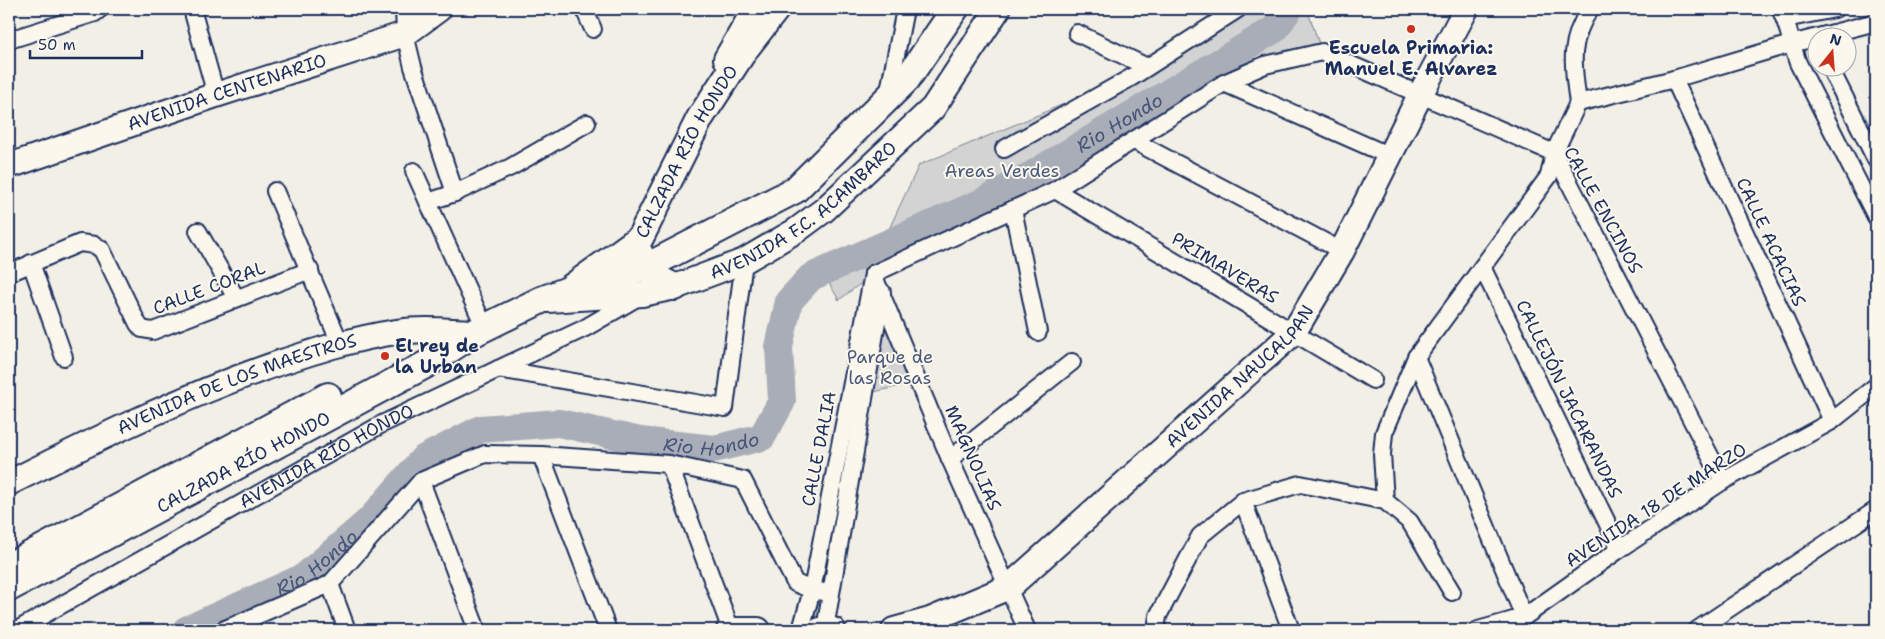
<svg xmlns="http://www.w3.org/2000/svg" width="1885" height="639" viewBox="0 0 1885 639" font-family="'Shantell Sans',sans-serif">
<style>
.green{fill:#d2d3d2;stroke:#768198}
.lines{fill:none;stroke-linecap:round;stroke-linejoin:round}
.river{stroke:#a9adb7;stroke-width:28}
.minor-casing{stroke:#1b2f5e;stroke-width:20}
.secondary-casing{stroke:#1b2f5e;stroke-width:28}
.primary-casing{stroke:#1b2f5e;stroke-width:30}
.minor{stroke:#fbf7ec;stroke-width:16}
.secondary{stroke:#fbf7ec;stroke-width:24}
.primary{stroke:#fbf7ec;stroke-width:26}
.poi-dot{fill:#c8321e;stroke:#fbf7ec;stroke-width:2}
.labels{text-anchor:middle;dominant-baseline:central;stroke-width:4;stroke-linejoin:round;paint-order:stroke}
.poi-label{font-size:18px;font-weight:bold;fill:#1b2f5e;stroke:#fbf7ec}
.street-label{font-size:18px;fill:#1b2f5e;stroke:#fbf7ec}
.park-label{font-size:18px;fill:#49587b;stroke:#fbf7ec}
.water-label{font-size:19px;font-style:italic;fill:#465579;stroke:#fbf7ec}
</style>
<rect width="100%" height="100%" fill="#f2efe6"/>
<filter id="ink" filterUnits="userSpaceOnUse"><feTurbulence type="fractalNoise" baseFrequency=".02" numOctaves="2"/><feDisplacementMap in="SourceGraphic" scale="10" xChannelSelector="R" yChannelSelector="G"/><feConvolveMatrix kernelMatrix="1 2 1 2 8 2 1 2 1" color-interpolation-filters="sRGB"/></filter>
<g filter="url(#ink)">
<g class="green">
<polygon points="1239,9 1307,9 1322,52 1265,65 1013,208 898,238 881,246 919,165 1147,69"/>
<polygon points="861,255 873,274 918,382 865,394 817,630 813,589 872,275 839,300 823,273"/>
</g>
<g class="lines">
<path class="river" id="s1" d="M186,630L304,577L371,519L423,459L481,429L559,423L640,441L714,449L762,437L782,401L779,347L789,301L811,277L980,203L1033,174L1275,29L1289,9"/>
<defs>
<g id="minor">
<polyline points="192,9 216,95"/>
<polyline points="404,9 405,34 413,67 455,193 428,202 485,328"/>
<polyline points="584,9 593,29"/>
<path d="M1780,9C1789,26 1791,44 1798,63L1876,217"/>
<polyline points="1785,19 1835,9"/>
<polyline points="1077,33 1147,67"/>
<polyline points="9,40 95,13 100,9"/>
<polyline points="1830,68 1876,160"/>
<polyline points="1674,79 1832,421"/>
<polyline points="1224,83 1390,156"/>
<polyline points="888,96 905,9"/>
<polyline points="1578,103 1674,79 1791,44 1876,22"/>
<path d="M1578,103C1573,66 1568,42 1590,9"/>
<polyline points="1134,141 1342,251"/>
<polyline points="1004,149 1132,77 1238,9"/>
<polyline points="414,171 428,202"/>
<polyline points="1055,190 1373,380"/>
<polyline points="275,191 340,343"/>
<polyline points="455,193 511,167 587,123"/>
<polyline points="1013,209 1038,332"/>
<polyline points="198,231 236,298"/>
<polyline points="31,263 64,357"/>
<polyline points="1482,267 1620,549"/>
<polyline points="9,273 80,243 95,245 102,250 138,324 142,329 153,331 310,270"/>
<polyline points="873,274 1055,190 1224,83 1265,65 1322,52 1554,153 1723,481"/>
<polyline points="873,274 950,459 1027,630"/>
<polyline points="1416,357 1524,617"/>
<polyline points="498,369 725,408 744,261"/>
<polyline points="541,455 608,630"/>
<polyline points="950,459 1072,362"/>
<polyline points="669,464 731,630"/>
<polyline points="421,481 477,630"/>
<polyline points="1243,501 1291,630"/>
<polyline points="1385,501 1382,454 1384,433 1416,357 1549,176 1554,153 1578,103"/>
<polyline points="330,584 347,630"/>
<polyline points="825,629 882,292"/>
<path id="s2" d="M17,630L382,424L585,328L638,297"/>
<polyline points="223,630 330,584 421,481 485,454 541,455 669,464 743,480 795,583 812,590 829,593"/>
<polyline points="801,630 812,590 873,274"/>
<polyline points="1156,630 1158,616 1200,536 1243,501 1300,484 1385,501 1410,522 1452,592"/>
<polyline points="1478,630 1524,617 1620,549 1723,481 1832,421 1876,386"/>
<polyline points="1697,630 1876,510"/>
</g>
<g id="secondary">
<polyline points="726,59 755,9"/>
<path id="s3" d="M9,166L216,95L405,34L439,9"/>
<path id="s4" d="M548,300L642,294L675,287L744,261L797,230L824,210L933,108L998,9"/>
<path id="s5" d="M9,483C97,439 185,395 279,363C318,350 356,338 396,332C422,328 449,331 476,332"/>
<polyline points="729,630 758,630"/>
<polyline points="820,630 833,630"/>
<path id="s6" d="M894,630L930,620L1009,587L1294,332L1342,251L1421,93L1466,9"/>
</g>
<g id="primary">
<path d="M640,254C646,271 658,280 675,287"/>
<polyline points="587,284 646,267 795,190 907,79 955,9"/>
<polyline points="9,566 328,396"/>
<path id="s7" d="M9,588L427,364L476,332L541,300L568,290L640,238L700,118L745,49L776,9"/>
</g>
</defs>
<use href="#minor" class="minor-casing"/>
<use href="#secondary" class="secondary-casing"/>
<use href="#primary" class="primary-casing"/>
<use href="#minor" class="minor"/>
<use href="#secondary" class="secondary"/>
<use href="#primary" class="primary"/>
</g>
</g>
<g class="poi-dot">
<circle cx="1411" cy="29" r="5"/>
<circle cx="385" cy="356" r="5"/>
</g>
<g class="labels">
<g class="poi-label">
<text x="1411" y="48">Escuela Primaria:<tspan x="1411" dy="21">Manuel E. Alvarez</tspan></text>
<text x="395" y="346" text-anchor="start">El rey de<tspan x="395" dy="21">la Urban</tspan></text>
</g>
<g class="street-label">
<text stroke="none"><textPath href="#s3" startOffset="230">AVENIDA CENTENARIO</textPath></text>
<text stroke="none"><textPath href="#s7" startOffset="821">CALZADA RÍO HONDO</textPath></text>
<text stroke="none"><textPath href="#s4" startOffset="279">AVENIDA F.C. ACAMBARO</textPath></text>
<text transform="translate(1603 210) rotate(61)">CALLE ENCINOS</text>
<text transform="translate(1771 242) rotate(65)">CALLE ACACIAS</text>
<text transform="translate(1225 268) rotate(31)">PRIMAVERAS</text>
<text transform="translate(209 288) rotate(-21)">CALLE CORAL</text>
<text stroke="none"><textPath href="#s6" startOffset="436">AVENIDA NAUCALPAN</textPath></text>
<text stroke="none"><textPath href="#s5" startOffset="249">AVENIDA DE LOS MAESTROS</textPath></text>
<text transform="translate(1569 399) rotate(64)">CALLEJÓN JACARANDAS</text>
<text transform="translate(819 449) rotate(-79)">CALLE DALIA</text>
<text stroke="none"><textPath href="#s2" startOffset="355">AVENIDA RÍO HONDO</textPath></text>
<text transform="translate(973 458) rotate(66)">MAGNOLIAS</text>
<text stroke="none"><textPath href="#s7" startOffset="266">CALZADA RÍO HONDO</textPath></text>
<text transform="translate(1656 505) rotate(-33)">AVENIDA 18 DE MARZO</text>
</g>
<g class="park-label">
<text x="1002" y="171">Areas Verdes</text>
<text x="890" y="357">Parque de<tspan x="890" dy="21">las Rosas</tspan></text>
</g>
<g class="water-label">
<text stroke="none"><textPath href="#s1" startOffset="1168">Rio Hondo</textPath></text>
<text stroke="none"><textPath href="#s1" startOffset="596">Rio Hondo</textPath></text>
<text stroke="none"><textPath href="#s1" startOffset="148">Rio Hondo</textPath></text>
</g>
</g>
<rect width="1885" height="639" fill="none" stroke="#fbf7ec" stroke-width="30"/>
<rect x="15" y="15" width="1855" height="609" fill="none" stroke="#1b2f5e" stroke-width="2" filter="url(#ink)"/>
<g transform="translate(1832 52) rotate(17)"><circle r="24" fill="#fbf7ec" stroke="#a1a7b3"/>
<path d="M0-4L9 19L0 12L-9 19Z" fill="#c8321e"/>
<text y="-8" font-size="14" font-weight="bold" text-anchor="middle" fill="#1b2f5e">N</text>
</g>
<path d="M30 50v8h112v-8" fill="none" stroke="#1b2f5e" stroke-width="2.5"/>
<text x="38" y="50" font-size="15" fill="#1b2f5e" stroke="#fbf7ec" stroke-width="4" paint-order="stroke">50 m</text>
</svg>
